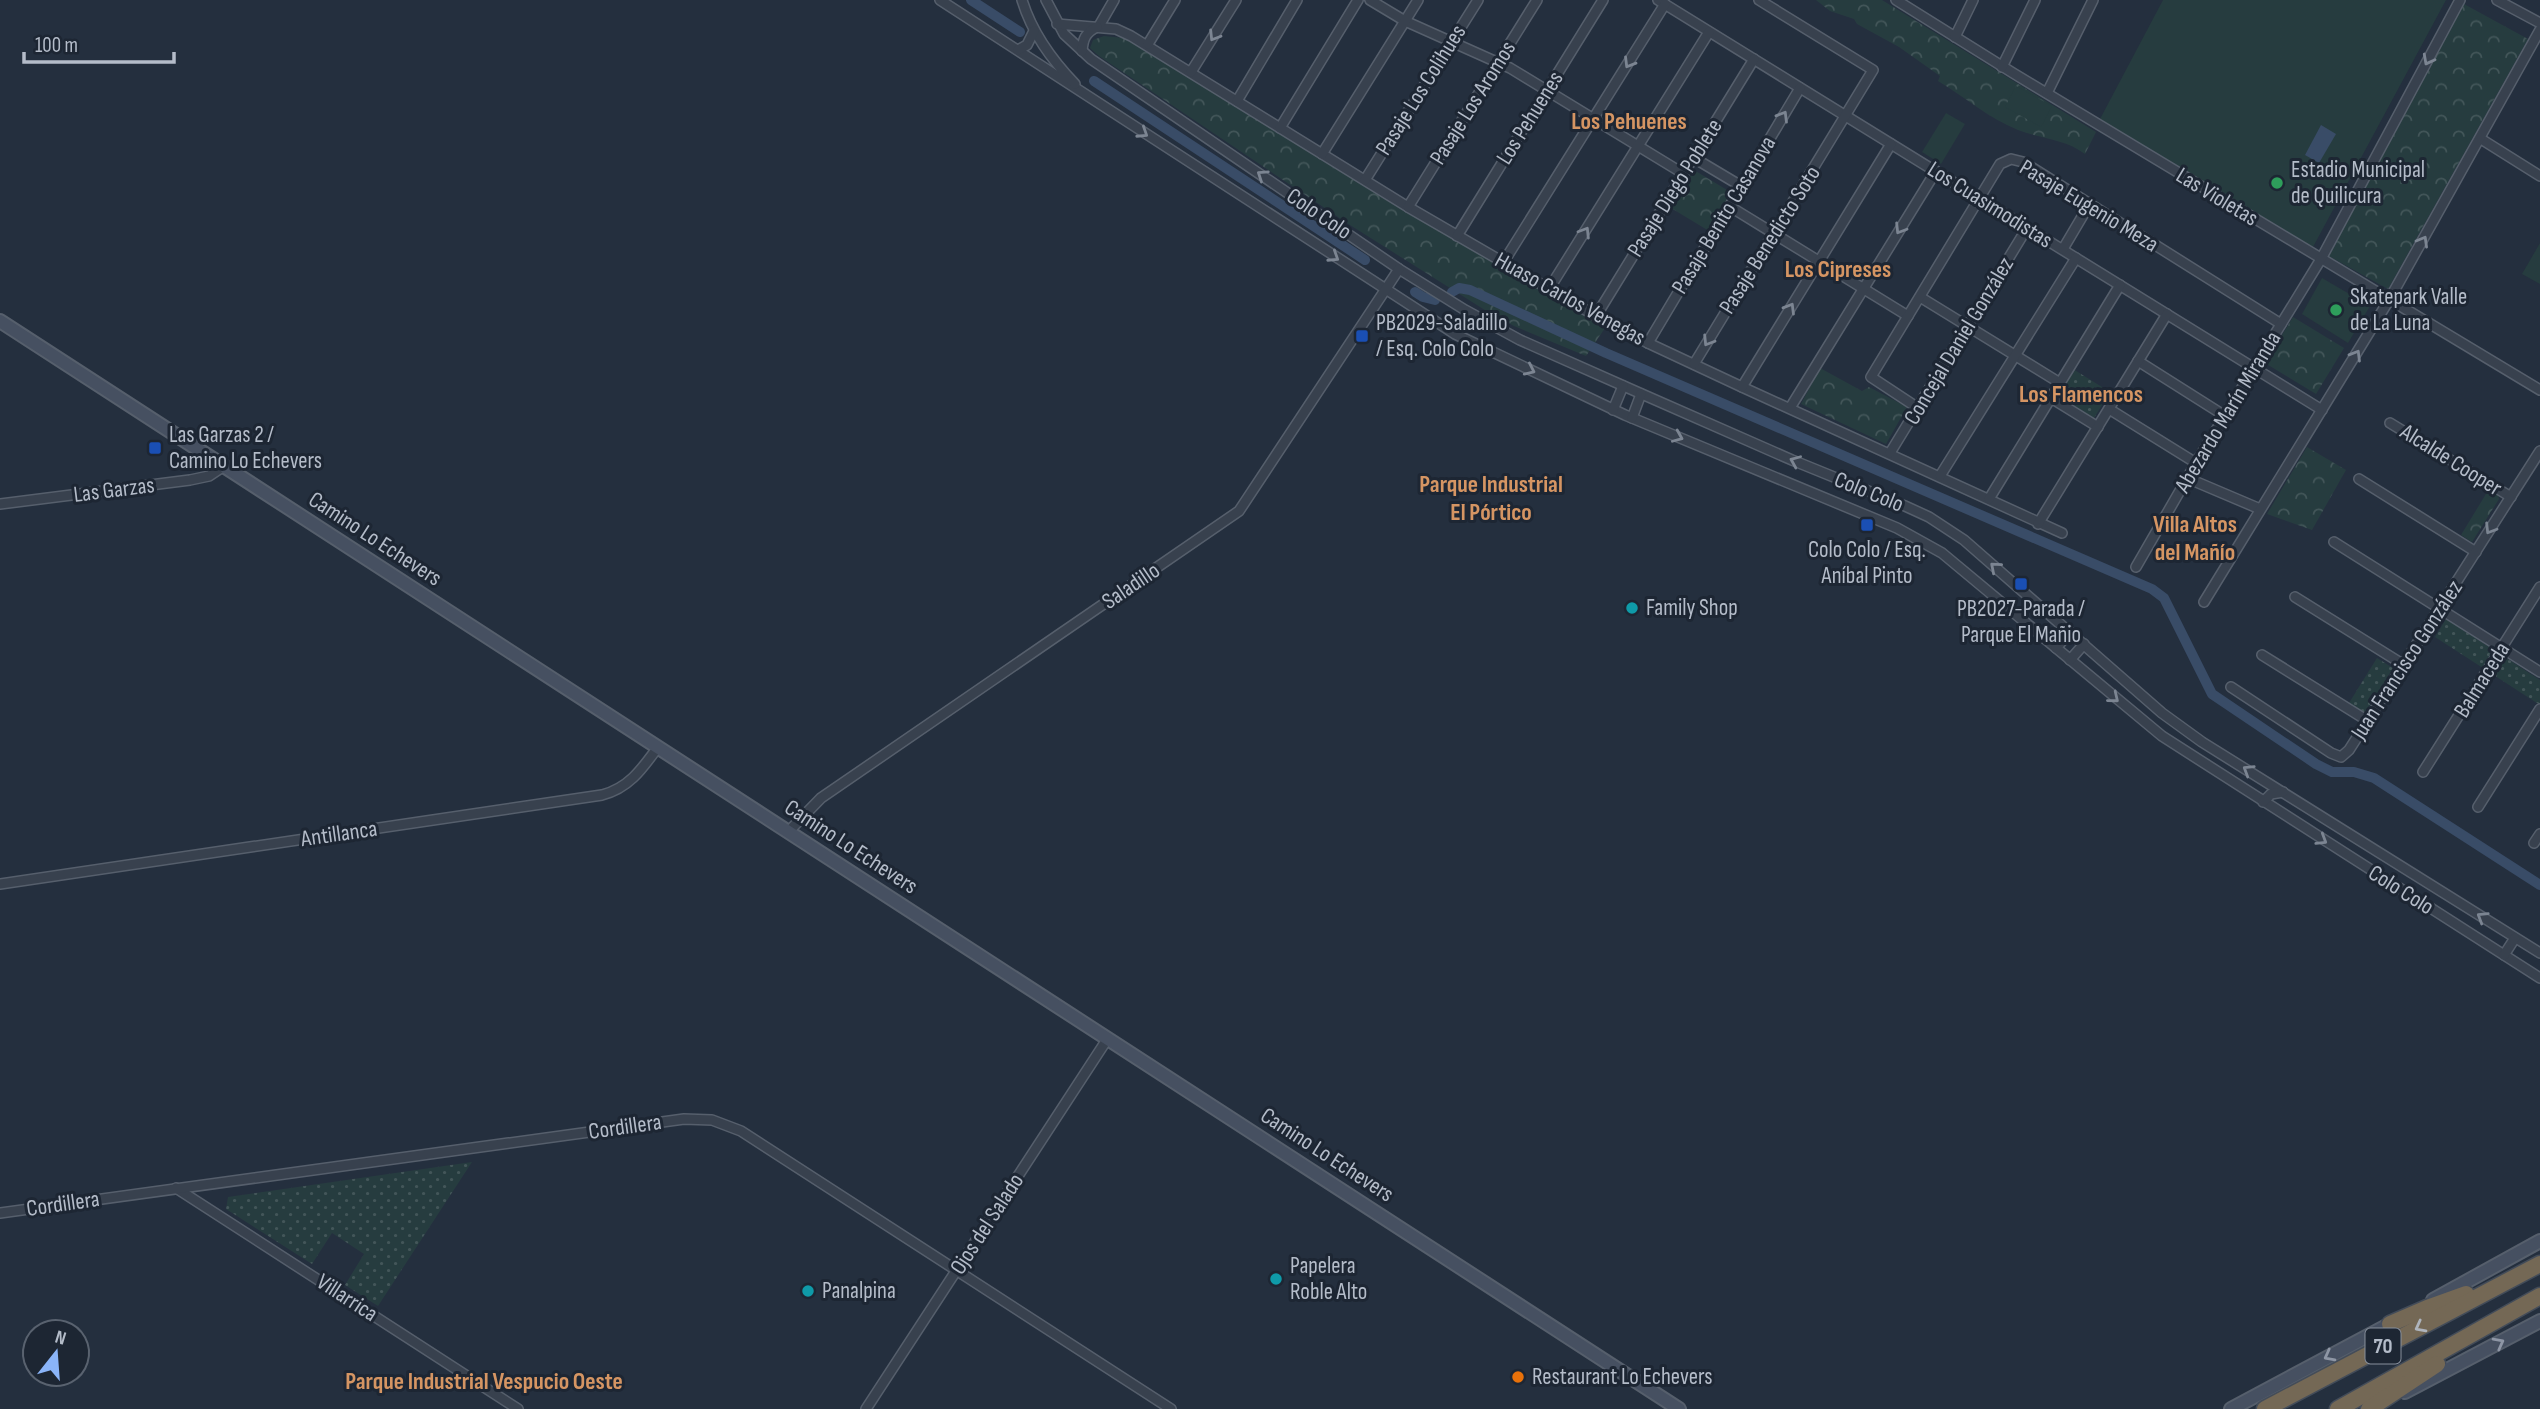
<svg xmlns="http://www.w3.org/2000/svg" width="2540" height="1409" viewBox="0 0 2540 1409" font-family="'Sofia Sans Condensed',sans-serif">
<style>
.grass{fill:url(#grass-dots)}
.park{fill:url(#park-crowns)}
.garden{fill:#263c3f}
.water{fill:#394c67}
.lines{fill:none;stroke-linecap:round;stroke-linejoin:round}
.canal{stroke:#394c67;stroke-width:10}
.street-casing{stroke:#565f6c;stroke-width:12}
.secondary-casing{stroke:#565f6c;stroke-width:16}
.highway-casing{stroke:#434c59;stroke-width:19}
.street{stroke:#38414e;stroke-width:9}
.secondary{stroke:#465061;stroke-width:12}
.highway{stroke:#746855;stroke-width:16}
.oneway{stroke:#7c8592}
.oneway2{stroke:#aeb4bd}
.oneway3{stroke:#8e96a5}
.leisure-dot{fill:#2e9e5b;stroke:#1d2633;stroke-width:2.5}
.transit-dot{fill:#1a4fb4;stroke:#1d2633;stroke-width:2.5}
.culture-dot{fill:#0f9aa8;stroke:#1d2633;stroke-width:2.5}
.food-dot{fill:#e8710a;stroke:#1d2633;stroke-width:2.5}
.labels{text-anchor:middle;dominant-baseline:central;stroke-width:6;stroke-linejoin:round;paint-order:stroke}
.shield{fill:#1d2633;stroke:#878f9c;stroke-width:2}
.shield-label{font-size:21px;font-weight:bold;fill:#b4bcc9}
.street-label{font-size:23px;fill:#b4bcc9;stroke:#1d2633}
.poi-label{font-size:23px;fill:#b4bcc9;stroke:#1d2633;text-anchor:start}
.neighbourhood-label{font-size:24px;font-weight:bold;fill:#d59563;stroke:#1d2633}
</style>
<defs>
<pattern id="grass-dots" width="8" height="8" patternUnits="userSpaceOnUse" patternTransform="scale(1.75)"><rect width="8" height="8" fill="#263c3f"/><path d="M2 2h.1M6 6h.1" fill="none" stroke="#435659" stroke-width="1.8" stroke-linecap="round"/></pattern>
<pattern id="park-crowns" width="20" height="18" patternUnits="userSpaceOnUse" patternTransform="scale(1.75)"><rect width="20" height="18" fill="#263c3f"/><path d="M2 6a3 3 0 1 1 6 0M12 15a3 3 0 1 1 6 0" fill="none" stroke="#435659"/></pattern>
</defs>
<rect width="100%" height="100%" fill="#242f3e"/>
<g class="grass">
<polygon points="2073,369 2110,392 2094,418 2057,395"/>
<polygon points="2446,619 2540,680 2540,705 2435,637"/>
<polygon points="2377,658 2393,668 2365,713 2349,703"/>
<polygon points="472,1162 378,1306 345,1285 364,1254 332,1233 312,1264 226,1209 228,1197"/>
</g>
<g class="park">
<path d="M1816,0H1882L2096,132L2085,154C2065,139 2041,139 2018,130C1988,118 1965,97 1938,81L1940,76L1899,47L1857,24L1854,19L1830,11Z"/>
<polygon points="2464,4 2528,39 2388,289 2327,255"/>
<polygon points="1104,36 1124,38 1605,328 1586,356 1514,326 1488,312 1350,225 1099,56 1090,48 1093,40"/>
<polygon points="1694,170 1732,193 1709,231 1671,208"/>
<polygon points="2293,317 2344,348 2316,394 2265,363"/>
<polygon points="1820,368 1862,391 1869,387 1907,407 1886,444 1801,404"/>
<polygon points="2307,447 2346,470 2312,530 2267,514"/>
<polygon points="2492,491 2498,495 2499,499 2472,542 2461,535 2486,494"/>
</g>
<g class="garden">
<polygon points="2163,0 2446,0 2313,247 2100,119"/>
<polygon points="2016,86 2052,106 2041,127 2005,107"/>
<polygon points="1946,113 1965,124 1941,164 1922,152"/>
<polygon points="2540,243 2540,284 2522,274"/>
<polygon points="2322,278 2370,306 2348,343 2302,314"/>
</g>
<polygon class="water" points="2321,125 2336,134 2319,163 2305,155"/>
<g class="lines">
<g class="canal">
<polyline points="971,0 1020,32"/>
<polyline points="1094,81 1365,260"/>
<polyline points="1415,292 1423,297 1435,300"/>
<polyline points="1452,292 1459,288 1470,290 1606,353 2152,589 2164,598 2212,694 2316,764 2332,772 2354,772 2374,778 2540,885"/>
</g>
<defs>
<g id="street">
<polyline points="940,0 1455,334 1625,415 1897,528 1942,553 2162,736 2540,978"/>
<path d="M1022,0C1032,33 1051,59 1075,84"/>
<polyline points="1046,0 1064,34 1091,59 1399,269 1465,310 1520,340 1635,391 1792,460 1905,506 1929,517 1964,540 2162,713 2202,742 2540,953"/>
<polyline points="1370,0 1405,21 1510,68 1684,174"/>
<polyline points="1658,0 2322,410"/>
<polyline points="1896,0 2013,73 2540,390"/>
<polyline points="2497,0 2540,23"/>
<polyline points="1057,24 1116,29 1131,36 1408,207 1596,316 1648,343 1742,387 2062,533"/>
<polyline points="1099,26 1114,0"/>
<polyline points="1955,37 1973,0"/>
<polyline points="1148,44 1175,0"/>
<polyline points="1018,50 1027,45 1034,31"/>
<path d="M1082,51C1083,39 1085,33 1097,27"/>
<polyline points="2002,67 2035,0"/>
<polyline points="1191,72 1236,0"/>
<polyline points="2047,93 2093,0"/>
<polyline points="1237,101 1297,0"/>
<polyline points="1280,128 1358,0"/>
<polyline points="2481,139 2540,176"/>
<polyline points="1322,154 1418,0"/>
<polyline points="1694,158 1741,186"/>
<polyline points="1365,180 1478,0"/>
<polyline points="1729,206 1908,316"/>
<polyline points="1408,207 1537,0"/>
<polyline points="1457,236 1603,0"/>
<polyline points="2063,249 2089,205"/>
<polyline points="1503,263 1665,4"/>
<polyline points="1549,289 1709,32"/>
<polyline points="1920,297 2060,383"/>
<polyline points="1596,316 1754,59"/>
<polyline points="1648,343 1800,88"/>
<polyline points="2138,361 2225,416"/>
<polyline points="1694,364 1873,70 1759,0"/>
<polyline points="1742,387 1891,144"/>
<polyline points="2051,398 2098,427"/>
<polyline points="1790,408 1936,171"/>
<polyline points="1918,408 1871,377 2000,164 2011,159 2023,162 2281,324"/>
<polyline points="2109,409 2196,463"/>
<polyline points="1613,410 1623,386"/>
<polyline points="1632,418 1641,394"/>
<polyline points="2390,423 2511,497"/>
<polyline points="1890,453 2027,228"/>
<polyline points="1940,476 2076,258"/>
<polyline points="2187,478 2260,509"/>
<polyline points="2359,479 2476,552"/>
<polyline points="1989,499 2120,285"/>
<polyline points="0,504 190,480 209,476 224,466"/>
<polyline points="2038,524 2167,314"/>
<polyline points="2334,542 2540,672"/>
<polyline points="2136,567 2196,463 2321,259 2460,0"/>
<polyline points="2295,597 2404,665"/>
<polyline points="2204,602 2389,300 2540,30"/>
<polyline points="2056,648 2070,632"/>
<polyline points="2262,655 2368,721"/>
<polyline points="2070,660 2084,644"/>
<polyline points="2231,687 2331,753 2341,757 2349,750 2540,451"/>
<polyline points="2423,772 2540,587"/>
<polyline points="2263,802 2271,794 2283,792"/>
<polyline points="2478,807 2540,709"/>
<polyline points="788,832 821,798 1239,511 1399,269"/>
<polyline points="2534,843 2540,834"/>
<path d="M0,884L602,795C629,788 642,769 658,747"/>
<polyline points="2504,955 2515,938"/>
<polyline points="176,1188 518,1409"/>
<polyline points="0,1213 684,1119 712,1120 741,1131 1171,1409"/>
<polyline points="866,1409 1108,1038"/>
</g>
<g id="secondary">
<polyline points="0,321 1679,1409"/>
<polyline points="2433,1300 2540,1241"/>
<polyline points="2405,1392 2540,1321"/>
<polyline points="2231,1409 2396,1321"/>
</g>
<g id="highway">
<polyline points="2390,1324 2427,1308 2466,1294"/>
<polyline points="2265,1409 2540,1264"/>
<polyline points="2338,1409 2540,1296"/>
<polyline points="2369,1409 2437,1364"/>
</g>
</defs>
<use href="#street" class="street-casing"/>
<use href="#secondary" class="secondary-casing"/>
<use href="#highway" class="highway-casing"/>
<use href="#street" class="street"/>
<use href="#secondary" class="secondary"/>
<use href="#highway" class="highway"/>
</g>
<defs><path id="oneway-chevron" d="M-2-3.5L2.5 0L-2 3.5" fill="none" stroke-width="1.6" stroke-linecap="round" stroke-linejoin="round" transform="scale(1.75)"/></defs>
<g class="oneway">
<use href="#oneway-chevron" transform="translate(1214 36) rotate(122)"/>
<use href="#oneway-chevron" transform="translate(2428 60) rotate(118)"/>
<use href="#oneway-chevron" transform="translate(1629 63) rotate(121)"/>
<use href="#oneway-chevron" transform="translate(1783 116) rotate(-59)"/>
<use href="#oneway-chevron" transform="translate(1143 133) rotate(33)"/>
<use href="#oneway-chevron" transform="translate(1262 175) rotate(-146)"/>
<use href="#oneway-chevron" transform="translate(1900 229) rotate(122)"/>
<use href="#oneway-chevron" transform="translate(1585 232) rotate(-58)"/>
<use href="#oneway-chevron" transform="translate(2423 241) rotate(-60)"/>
<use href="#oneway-chevron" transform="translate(1334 257) rotate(33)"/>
<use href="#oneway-chevron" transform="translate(1790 308) rotate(-59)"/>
<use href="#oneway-chevron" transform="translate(1708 341) rotate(122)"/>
<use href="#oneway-chevron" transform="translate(2356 355) rotate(-59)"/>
<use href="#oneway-chevron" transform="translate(1530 370) rotate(25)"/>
<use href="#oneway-chevron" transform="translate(1678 437) rotate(23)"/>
<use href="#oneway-chevron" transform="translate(1795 461) rotate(-157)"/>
<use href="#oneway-chevron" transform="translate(2490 529) rotate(122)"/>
<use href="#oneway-chevron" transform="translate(1995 567) rotate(-139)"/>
<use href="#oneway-chevron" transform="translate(2114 698) rotate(39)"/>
<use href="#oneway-chevron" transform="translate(2248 770) rotate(-148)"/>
<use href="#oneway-chevron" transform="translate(2322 840) rotate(32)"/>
<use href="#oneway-chevron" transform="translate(2482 917) rotate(-148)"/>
</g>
<use class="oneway2" href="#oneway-chevron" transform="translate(2420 1327) rotate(152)"/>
<g class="oneway3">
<use href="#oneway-chevron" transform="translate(2499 1343) rotate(-28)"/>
<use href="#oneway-chevron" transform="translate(2329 1356) rotate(152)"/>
</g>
<g class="leisure-dot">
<circle cx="2277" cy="183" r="7"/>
<circle cx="2336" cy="310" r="7"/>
</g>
<g class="transit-dot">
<rect x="1355" y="329" width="14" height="14" rx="3.5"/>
<rect x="148" y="441" width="14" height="14" rx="3.5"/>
<rect x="1860" y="518" width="14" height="14" rx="3.5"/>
<rect x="2014" y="577" width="14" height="14" rx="3.5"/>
</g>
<g class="culture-dot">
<circle cx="1632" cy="608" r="7"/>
<circle cx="1276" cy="1279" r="7"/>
<circle cx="808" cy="1291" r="7"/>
</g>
<circle class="food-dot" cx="1518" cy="1377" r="7"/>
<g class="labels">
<rect class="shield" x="2365.5" y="1328.5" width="35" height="35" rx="5"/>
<g class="shield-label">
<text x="2383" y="1346">70</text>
</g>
<g class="street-label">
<text transform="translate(1421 90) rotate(-58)">Pasaje Los Colihues</text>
<text transform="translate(1473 103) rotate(-58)">Pasaje Los Aromos</text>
<text transform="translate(1530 118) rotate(-58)">Los Pehuenes</text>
<text transform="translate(1675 188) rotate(-58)">Pasaje Diego Poblete</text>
<text transform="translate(2217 197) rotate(31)">Las Violetas</text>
<text transform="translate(1990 205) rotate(32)">Los Cuasimodistas</text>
<text transform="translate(2089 206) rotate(31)">Pasaje Eugenio Meza</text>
<text transform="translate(1319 214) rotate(34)">Colo Colo</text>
<text transform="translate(1724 215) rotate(-59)">Pasaje Benito Casanova</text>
<text transform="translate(1770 240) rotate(-58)">Pasaje Benedicto Soto</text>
<text transform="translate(1570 299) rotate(29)">Huaso Carlos Venegas</text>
<text transform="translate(1959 341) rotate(-59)">Concejal Daniel González</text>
<text transform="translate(2228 412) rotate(-59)">Abezardo Marín Miranda</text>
<text transform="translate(2451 460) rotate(32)">Alcalde Cooper</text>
<text transform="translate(114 490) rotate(-7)">Las Garzas</text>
<text transform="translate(1869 492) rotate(22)">Colo Colo</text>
<text transform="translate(375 539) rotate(33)">Camino Lo Echevers</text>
<text transform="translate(1131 586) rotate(-34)">Saladillo</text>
<text transform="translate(2407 660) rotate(-57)">Juan Francisco González</text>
<text transform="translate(2482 680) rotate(-58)">Balmaceda</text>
<text transform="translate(339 834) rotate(-8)">Antillanca</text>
<text transform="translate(851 847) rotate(33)">Camino Lo Echevers</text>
<text transform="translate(2401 890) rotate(32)">Colo Colo</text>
<text transform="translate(625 1127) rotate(-8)">Cordillera</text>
<text transform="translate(1327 1155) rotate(33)">Camino Lo Echevers</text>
<text transform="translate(63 1204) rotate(-8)">Cordillera</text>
<text transform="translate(987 1224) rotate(-57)">Ojos del Salado</text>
<text transform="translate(347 1298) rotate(33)">Villarrica</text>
</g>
<g class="poi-label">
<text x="2291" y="170">Estadio Municipal<tspan x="2291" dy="26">de Quilicura</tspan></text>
<text x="2350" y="297">Skatepark Valle<tspan x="2350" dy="26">de La Luna</tspan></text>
<text x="1376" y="323">PB2029-Saladillo<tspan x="1376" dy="26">/ Esq. Colo Colo</tspan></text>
<text x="169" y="435">Las Garzas 2 /<tspan x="169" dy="26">Camino Lo Echevers</tspan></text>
<text x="1867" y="550" text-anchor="middle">Colo Colo / Esq.<tspan x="1867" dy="26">Aníbal Pinto</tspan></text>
<text x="1646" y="608">Family Shop</text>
<text x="2021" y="609" text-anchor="middle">PB2027-Parada /<tspan x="2021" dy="26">Parque El Mañio</tspan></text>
<text x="1290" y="1266">Papelera<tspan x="1290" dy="26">Roble Alto</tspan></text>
<text x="822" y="1291">Panalpina</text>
<text x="1532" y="1377">Restaurant Lo Echevers</text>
</g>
<g class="neighbourhood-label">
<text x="1629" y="121">Los Pehuenes</text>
<text x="1838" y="269">Los Cipreses</text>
<text x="2081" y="394">Los Flamencos</text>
<text x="1491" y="484">Parque Industrial<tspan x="1491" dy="28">El Pórtico</tspan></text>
<text x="2195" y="524">Villa Altos<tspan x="2195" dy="28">del Mañío</tspan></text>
<text x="484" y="1381">Parque Industrial Vespucio Oeste</text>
</g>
</g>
<g transform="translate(56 1353) rotate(17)"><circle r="33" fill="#1d2633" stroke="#59626f" stroke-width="2"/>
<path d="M0-5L12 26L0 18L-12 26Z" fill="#8ab4f8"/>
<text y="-10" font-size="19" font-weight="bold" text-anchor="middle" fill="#b4bcc9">N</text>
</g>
<path d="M24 52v10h150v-10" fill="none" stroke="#b4bcc9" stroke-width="3.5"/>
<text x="35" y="52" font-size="21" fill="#b4bcc9" stroke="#1d2633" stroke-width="5" paint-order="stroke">100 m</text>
</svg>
